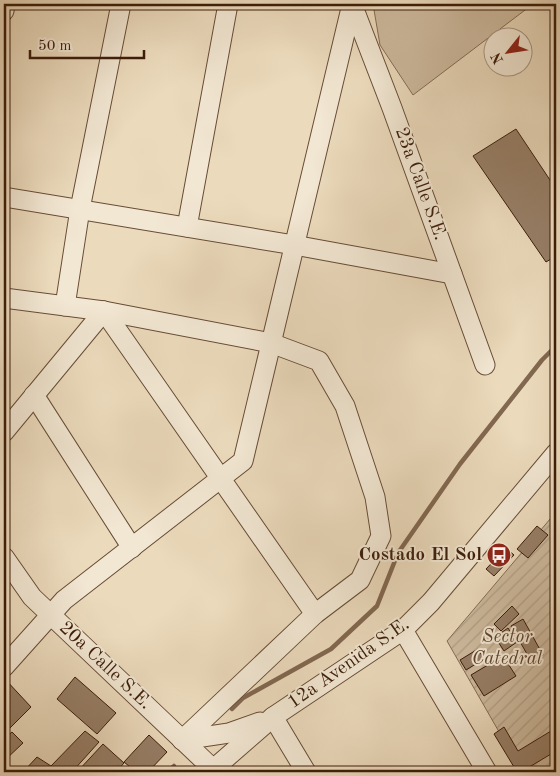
<svg xmlns="http://www.w3.org/2000/svg" width="560" height="776" viewBox="0 0 560 776" font-family="'Old Standard TT',serif">
<style>
.grass{fill:#cdba9e;stroke:#846c54}
.garden{fill:url(#garden-furrows);stroke:#846c54}
.lines{fill:none;stroke-linecap:round;stroke-linejoin:round}
.stream{stroke:#826850;stroke-width:4.5}
.building{fill:#977f67;stroke:#3c1d0a}
.minor-casing{stroke:#684c36;stroke-width:21}
.minor{stroke:#f2e7d3;stroke-width:19}
.labels{text-anchor:middle;dominant-baseline:central;stroke-width:4;stroke-linejoin:round;paint-order:stroke}
.street-label{font-size:19px;fill:#3c1d0a;stroke:#f2e7d3}
.poi-label{font-size:19px;font-weight:bold;fill:#3c1d0a;stroke:#f2e7d3;text-anchor:end}
.park-label{font-size:19px;font-style:italic;fill:#60442f;stroke:#f2e7d3}
</style>
<defs>
<pattern id="garden-furrows" width="10" height="10" patternUnits="userSpaceOnUse" patternTransform="scale(1.25)"><rect width="10" height="10" fill="#cdba9e"/><path d="M-1 1l2-2M0 10L10 0M9 11l2-2" fill="none" stroke="#b19f87"/></pattern>
</defs>
<rect width="100%" height="100%" fill="#ebdabc"/>
<filter id="stains"><feTurbulence type="fractalNoise" baseFrequency=".004" numOctaves="4"/><feColorMatrix values="0 0 0 0 .2 0 0 0 0 .09 0 0 0 0 .02 0 0 0 .5 -.17"/></filter>
<radialGradient id="worn" r=".72"><stop offset=".6" stop-color="#630" stop-opacity="0"/><stop offset="1" stop-color="#630" stop-opacity=".3"/></radialGradient>
<polygon class="grass" points="373,4 533,4 413,95 380,45"/>
<polygon class="garden" points="556,512 556,772 522,772 447,641"/>
<g class="lines">
<g class="stream">
<polyline points="232,709 243,698 331,649 377,606 398,553 460,464 542,360 556,346"/>
<polyline points="168,772 174,766"/>
</g>
</g>
<g class="building">
<polygon points="516,129 556,189 556,256 546,262 473,156"/>
<polygon points="537,526 548,535 528,558 517,549"/>
<polygon points="506,548 514,555 494,576 486,569"/>
<polygon points="512,606 519,614 501,631 494,624"/>
<polygon points="523,619 543,655 531,661 511,626"/>
<polygon points="508,628 517,642 504,651 495,637"/>
<polygon points="478,649 484,659 466,670 460,660"/>
<polygon points="503,656 516,676 484,696 471,675"/>
<polygon points="75,677 116,713 97,734 57,699"/>
<polygon points="5,679 31,707 4,734 4,680"/>
<polygon points="504,727 518,751 556,728 556,751 521,772 517,772 494,734"/>
<polygon points="85,731 99,742 72,772 23,772 37,757 51,766"/>
<polygon points="12,732 23,743 4,761 4,739"/>
<polygon points="149,735 167,752 148,772 136,772 124,762"/>
<polygon points="103,744 124,763 116,772 77,772"/>
</g>
<g class="lines">
<defs>
<g id="minor">
<polyline points="352,4 392,108 485,365"/>
<polyline points="4,11 5,4"/>
<polyline points="4,197 294,245 452,274"/>
<polyline points="187,227 228,4"/>
<polyline points="4,298 104,311 271,343 319,361 345,406 375,497 381,536 360,580 315,614 182,740"/>
<polyline points="65,306 80,209 121,4"/>
<polyline points="104,311 315,614"/>
<polyline points="34,395 132,548"/>
<polyline points="4,432 104,311"/>
<polyline points="4,557 32,597 213,769"/>
<polyline points="403,630 487,772"/>
<polyline points="4,667 64,600 243,461 352,4"/>
<polyline points="273,717 306,772"/>
<polyline points="182,740 229,733 260,722"/>
<polyline points="210,772 273,717 403,630 431,602 556,453"/>
</g>
</defs>
<use href="#minor" class="minor-casing"/>
<use href="#minor" class="minor"/>
</g>
<defs>
<symbol id="bus-disc" viewBox="-11 -11 22 22"><circle r="9.5" fill="#8f2418" stroke="#f2e7d3"/><path d="M-5-6H5V4H4V6H2V4H-2V6H-4V4H-5ZM-3.5-4V0h7V-4ZM-3.5 1.2v1.5H-2V1.2ZM2 1.2v1.5H3.5V1.2Z" fill="#fff"/></symbol>
</defs>
<g fill-rule="evenodd">
<use href="#bus-disc" x="485" y="541" width="28" height="28"/>
</g>
<g class="labels">
<g class="street-label">
<text transform="translate(420 184) rotate(70)">23a Calle S.E.</text>
<text transform="translate(349 664) rotate(-35)">12a Avenida S.E.</text>
<text transform="translate(105 666) rotate(43)">20a Calle S.E.</text>
</g>
<g class="poi-label">
<text x="482" y="555">Costado El Sol</text>
</g>
<g class="park-label">
<text x="507" y="637">Sector<tspan x="507" dy="22">Catedral</tspan></text>
</g>
</g>
<rect width="560" height="776" fill="none" stroke="#ebdabc" stroke-width="20"/>
<rect x="5" y="5" width="550" height="766" fill="none" stroke="#3c1d0a" stroke-width="2.5"/>
<rect x="10" y="10" width="540" height="756" fill="none" stroke="#3c1d0a"/>
<g transform="translate(508 52) rotate(240)"><circle r="24" fill="#f2e7d3" stroke="#a99683"/>
<path d="M0-4L9 19L0 12L-9 19Z" fill="#8f2418"/>
<text y="-8" font-size="14" font-weight="bold" text-anchor="middle" fill="#3c1d0a">N</text>
</g>
<path d="M30 50v8h114v-8" fill="none" stroke="#3c1d0a" stroke-width="2.5"/>
<text x="38" y="50" font-size="15" fill="#3c1d0a" stroke="#f2e7d3" stroke-width="4" paint-order="stroke">50 m</text>
<rect width="100%" height="100%" filter="url(#stains)"/>
<rect width="100%" height="100%" fill="url(#worn)"/>
</svg>
